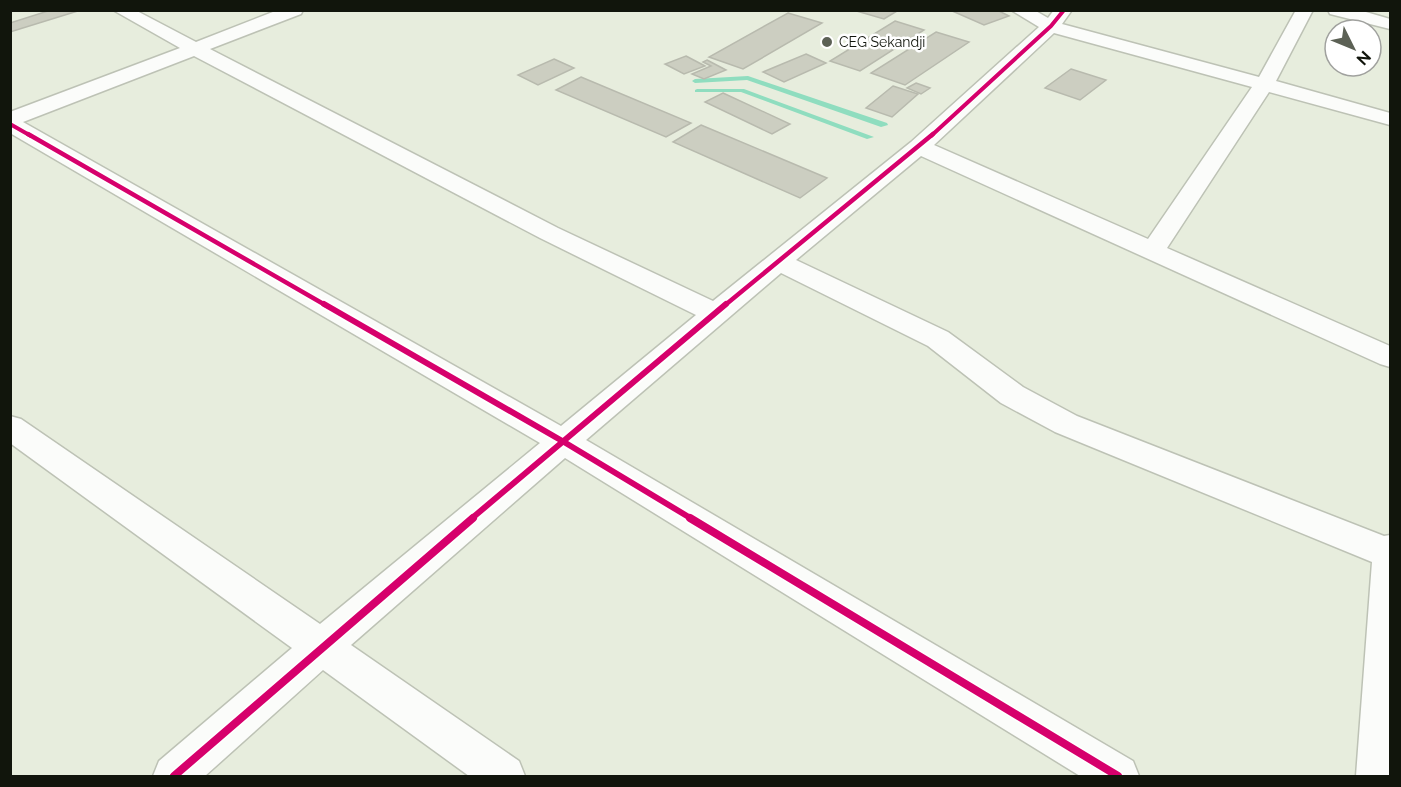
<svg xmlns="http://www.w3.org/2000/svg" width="1401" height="787" viewBox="0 0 1401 787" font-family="Raleway,sans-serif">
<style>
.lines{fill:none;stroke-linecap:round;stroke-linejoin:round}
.stream{fill:#8fddbf;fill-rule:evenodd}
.building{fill:#cccec1;stroke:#b8baae;stroke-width:1.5}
.street-casing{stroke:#bdc2b5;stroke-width:3}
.street{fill:#fbfcfa;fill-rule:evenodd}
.cycleway-far3-casing{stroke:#fff;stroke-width:6}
.cycleway-far2-casing{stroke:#fff;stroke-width:8}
.cycleway-far1-casing{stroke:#fff;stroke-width:10}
.cycleway-casing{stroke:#fff;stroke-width:11}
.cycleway-far3{stroke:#d6006c;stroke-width:4}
.cycleway-far2{stroke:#d6006c;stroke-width:4.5}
.cycleway-far1{stroke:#d6006c;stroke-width:6}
.cycleway{stroke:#d6006c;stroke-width:8}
.poi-dot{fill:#5c6155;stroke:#fff;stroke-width:2}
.labels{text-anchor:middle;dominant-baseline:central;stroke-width:5;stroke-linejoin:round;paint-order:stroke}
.far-poi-label{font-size:14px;fill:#11150c;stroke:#fff;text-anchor:start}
</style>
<rect width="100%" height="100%" fill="#e7eddd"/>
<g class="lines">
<g class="stream">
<polygon points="748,76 887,123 888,125 881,127 747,80 695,83 692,81 695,79"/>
<polygon points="697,89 744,89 874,137 867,139 741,92 695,92 695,90"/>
</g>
</g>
<g class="building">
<polygon points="51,10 81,10 10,32 10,23"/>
<polygon points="853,10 896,10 897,11 884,19"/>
<polygon points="950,10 997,10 1009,16 984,25"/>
<polygon points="788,13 822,23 743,69 709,57"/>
<polygon points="895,21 924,30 860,71 830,61"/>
<polygon points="936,32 969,42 905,85 871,73"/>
<polygon points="806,54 826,63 784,82 763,72"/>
<polygon points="686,56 705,66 684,74 665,64"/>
<polygon points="554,59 574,68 538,85 518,75"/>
<polygon points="707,60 726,70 704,79 692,74 711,66 703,62"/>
<polygon points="1071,69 1106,80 1080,100 1045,88"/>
<polygon points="581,77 691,123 666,137 556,90"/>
<polygon points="916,83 930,88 921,94 907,88"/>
<polygon points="893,86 918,94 892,117 866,108"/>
<polygon points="723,93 790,124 772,134 705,102"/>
<polygon points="701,125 827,178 800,198 673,142"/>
</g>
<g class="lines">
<defs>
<g id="street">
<path d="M113,10H135L196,42L278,10H303L301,14L210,49L558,228L713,301L911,142L1039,27L1011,10H1034L1048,18L1054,10H1072L1062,24L1259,77L1296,10H1313L1276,81L1390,113V125L1269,92L1167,248L1390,346V367L1380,364L921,156L796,260L948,332L1023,387L1077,416L1384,536L1390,535V776H1356L1372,562L1055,432L1001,403L928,346L781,273L586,440L1133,761L1139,776H1080L565,458L351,645L519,761L525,776H469L323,670L205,776H153L159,761L292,648L10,443V416L21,419L320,624L540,443L10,133V112L180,48ZM1054,33L1252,87L1148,239L934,145ZM194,56L540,238L696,315L561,426L23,122Z"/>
<polygon points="1328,10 1359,10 1390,19 1390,29 1330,14"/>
</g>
</defs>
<use href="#street" class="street-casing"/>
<use href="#street" class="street"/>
<defs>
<g id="cycleway-far3">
<polyline points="10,124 31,136"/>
<polyline points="931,136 1051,26 1064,10"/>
</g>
<g id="cycleway-far2">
<polyline points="28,134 327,306"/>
<polyline points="724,306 933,134"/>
</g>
<g id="cycleway-far1">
<polyline points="324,304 564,442 692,519"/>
<polyline points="471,519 726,304"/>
</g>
<g id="cycleway">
<polyline points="690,518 1118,776"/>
<polyline points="174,776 473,518"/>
</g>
</defs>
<use href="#cycleway-far3" class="cycleway-far3-casing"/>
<use href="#cycleway-far2" class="cycleway-far2-casing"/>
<use href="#cycleway-far1" class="cycleway-far1-casing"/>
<use href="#cycleway" class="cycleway-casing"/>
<use href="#cycleway-far3" class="cycleway-far3"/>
<use href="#cycleway-far2" class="cycleway-far2"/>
<use href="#cycleway-far1" class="cycleway-far1"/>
<use href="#cycleway" class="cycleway"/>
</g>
<circle class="poi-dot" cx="827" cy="42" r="6"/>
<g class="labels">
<g class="far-poi-label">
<text x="839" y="42">CEG Sekandji</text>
</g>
</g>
<rect width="1401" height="787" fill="none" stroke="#11150c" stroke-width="24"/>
<g transform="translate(1353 48) rotate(133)"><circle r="28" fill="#ffffff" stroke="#a0a19e" stroke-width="1.5"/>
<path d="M0-4.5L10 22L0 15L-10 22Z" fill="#5c6155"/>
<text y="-9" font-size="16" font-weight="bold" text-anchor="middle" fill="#11150c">N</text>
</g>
</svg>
